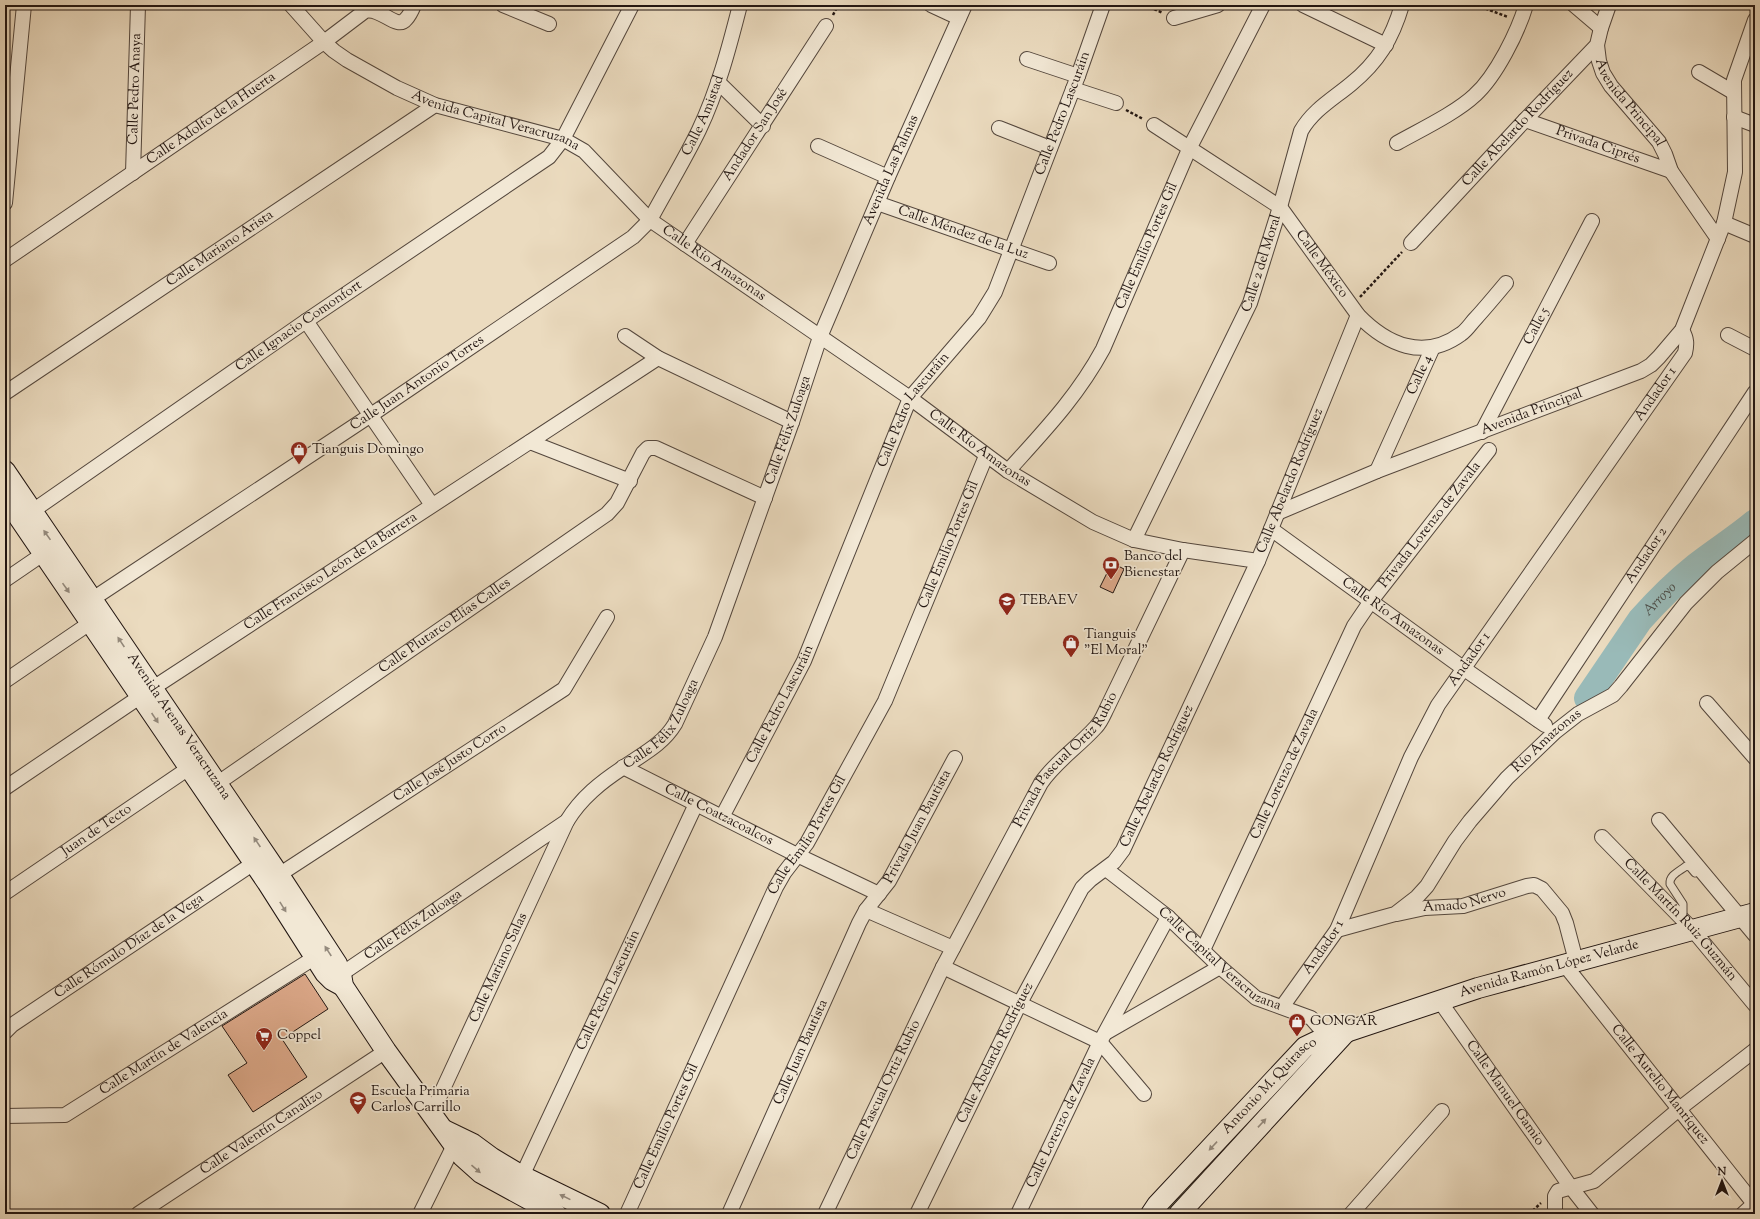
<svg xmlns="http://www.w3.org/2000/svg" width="1760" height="1219" viewBox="0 0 1760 1219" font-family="'Sorts Mill Goudy',serif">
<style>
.green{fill:#b4c194;stroke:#6b6c53}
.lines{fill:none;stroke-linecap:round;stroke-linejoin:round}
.river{stroke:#99bab8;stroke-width:26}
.building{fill:#dda98a;stroke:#221612}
.service-casing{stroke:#54473d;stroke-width:9}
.minor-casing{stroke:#54473d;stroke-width:16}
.secondary-casing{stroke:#221612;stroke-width:22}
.path{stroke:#221612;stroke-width:2.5;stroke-dasharray:3 2;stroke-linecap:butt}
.service{stroke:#f2e8d5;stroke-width:7}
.minor{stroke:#f2e8d5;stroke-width:14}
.secondary{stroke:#f2e8d5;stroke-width:20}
.oneway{fill:#948a7d}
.labels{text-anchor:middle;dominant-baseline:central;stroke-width:3.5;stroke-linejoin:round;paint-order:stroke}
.street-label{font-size:14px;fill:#221612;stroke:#f2e8d5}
.poi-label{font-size:14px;fill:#221612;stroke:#f2e8d5;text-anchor:start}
.water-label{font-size:15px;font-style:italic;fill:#4c4f4c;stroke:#f2e8d5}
</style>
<rect width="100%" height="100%" fill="#ebdbbf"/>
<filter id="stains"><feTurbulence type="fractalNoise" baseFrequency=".005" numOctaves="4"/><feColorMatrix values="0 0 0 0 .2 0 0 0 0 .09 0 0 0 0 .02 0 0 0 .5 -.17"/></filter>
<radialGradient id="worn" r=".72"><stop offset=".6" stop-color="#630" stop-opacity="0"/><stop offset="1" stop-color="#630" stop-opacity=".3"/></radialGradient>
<polygon class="green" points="1312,1047 1317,1051 1171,1214 1163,1214"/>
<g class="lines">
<path class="river" id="s1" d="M1587,698L1640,620C1657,601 1676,582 1696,566C1715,551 1736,538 1755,522"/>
</g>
<g class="building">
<polygon points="1112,563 1124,569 1113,593 1100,587"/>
<polygon points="305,974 328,1009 282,1039 307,1077 253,1112 228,1075 247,1063 222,1026"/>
</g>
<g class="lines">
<defs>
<path id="service" d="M1683,919V904L1670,884C1669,875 1680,871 1686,866L1690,867L1695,873"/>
<g id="minor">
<path id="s2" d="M291,5L324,42L334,51L347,60L397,88L435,105L563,139L584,151L650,220L910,398L1008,471L1093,522L1134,540L1183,550L1258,561"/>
<polyline points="503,5 549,24"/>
<polyline points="931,5 959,18"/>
<polyline points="1303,5 1386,45"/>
<polyline points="1574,5 1601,28"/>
<polyline points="1174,18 1218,5"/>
<path id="s3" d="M1597,45L1599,61L1603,73L1611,86L1659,142L1665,154L1671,171L1718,239"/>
<polyline points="1027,59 1078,76"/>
<polyline points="1699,72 1733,92"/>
<polyline points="718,82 763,126"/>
<polyline points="1073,89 1116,103"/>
<polyline points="1734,117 1755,125"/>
<path id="s4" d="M1525,120L1671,171"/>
<path id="s5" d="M1154,125L1280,207L1358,315C1387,345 1424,361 1461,334C1467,330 1471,323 1476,318C1486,307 1496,295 1506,283"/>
<polyline points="999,128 1050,148"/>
<path d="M1397,143C1420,130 1456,113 1475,95C1496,76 1518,32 1526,5"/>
<polyline points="818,146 888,177"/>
<path id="s6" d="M133,173L138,5"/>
<polyline points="5,203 24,5"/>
<path id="s7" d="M877,203L1049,263"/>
<polyline points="1724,223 1755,236"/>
<path id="s8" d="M1411,243L1525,120L1597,45L1601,28L1609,5"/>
<path id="s9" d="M685,244L826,26"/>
<path id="s10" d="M5,260L324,42L365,11C380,6 397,31 406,19C410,15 412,10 414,5"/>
<polyline points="306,321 432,505"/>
<polyline points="1728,335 1755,349"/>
<polyline points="625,336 658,358 792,422"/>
<path id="s11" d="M5,393L435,105"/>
<path id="s12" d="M1482,432L1592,221"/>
<polyline points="530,442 630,481"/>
<path id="s13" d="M1008,471C1044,431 1077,397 1103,349L1190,147L1263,5"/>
<path id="s14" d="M1377,471L1433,347"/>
<path id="s15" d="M31,512L306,321L549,157L563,139L632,5"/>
<path id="s16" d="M1277,513L1377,471L1641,371L1651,365L1659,357L1682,330L1724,223L1735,172L1734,80L1755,20"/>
<path id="s17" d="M1271,529L1463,668L1545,725"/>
<path id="s18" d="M1134,540L1250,303L1280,207L1301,131C1313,110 1333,99 1351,84C1378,62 1392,39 1402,5"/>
<polyline points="5,580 43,554"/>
<path id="s19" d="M85,604L371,415L633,237L650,220C666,190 684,161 699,130C718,90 729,48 740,5"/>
<polyline points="5,681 90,623"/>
<polyline points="1707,703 1755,758"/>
<path id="s20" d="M1538,720L1755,392"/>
<path id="s21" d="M623,767L797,855L879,894"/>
<path id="s22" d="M218,783L607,514L617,503L643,453L648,448H656L765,498"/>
<path id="s23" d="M5,788L153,688L658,358"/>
<path id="s24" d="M722,817L804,661L910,398L979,318L995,292L1078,76L1103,5"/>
<polyline points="1659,820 1755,935"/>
<path id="s25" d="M1602,837L1692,929L1755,1005"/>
<path id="s26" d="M1106,869L1168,917L1220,967L1256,998L1311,1018L1333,1043"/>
<path id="s27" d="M271,880L564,689L607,617"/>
<path id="s28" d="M5,893L189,768"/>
<polyline points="866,910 953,948"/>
<path id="s29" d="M1397,914L1425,908L1463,906L1527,886L1534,885L1542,889L1562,913L1566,923L1576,961"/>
<path id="s30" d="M1337,930L1395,914L1417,897L1427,886L1455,841L1470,821L1507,778L1555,732L1578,714L1613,695L1621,686L1686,603L1717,572L1755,541"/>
<path id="s31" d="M1203,950L1354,626L1371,601L1489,450"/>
<path id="s32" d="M1564,964L1755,1205"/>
<polyline points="943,967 1100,1042 1144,1094"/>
<path id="s33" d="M334,979L567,821C581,798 601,782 624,767C643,754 663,744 675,724L715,637L792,422L820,337L888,177L965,5"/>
<path id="s34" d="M1439,1000L1570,1186L1592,1214"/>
<path id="s35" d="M1282,1007L1337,930L1411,757L1438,705L1685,353C1687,344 1687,339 1682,330"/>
<path id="s36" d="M5,1032L12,1025L254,863"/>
<polyline points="1107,1032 1220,967"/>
<path id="s37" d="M431,1115L567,821"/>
<path id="s38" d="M5,1116L65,1115L314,958"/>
<path id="s39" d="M522,1176L696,804"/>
<path id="s40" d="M138,1214L386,1051"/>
<polyline points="420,1214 458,1137"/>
<path id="s41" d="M627,1214L776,887L784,873L807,843L885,701L986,456"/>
<path id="s42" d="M729,1214L859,923L866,910L889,881L955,758"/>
<path id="s43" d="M825,1214L943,967L1041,783C1056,761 1078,747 1096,727C1101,722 1104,714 1107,708L1183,550"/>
<path id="s44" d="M917,1214L1020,1003L1082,888L1090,880L1114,862L1123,850L1258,561L1358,315"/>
<path id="s45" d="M1018,1214L1100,1042L1168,917"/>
<polyline points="1351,1214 1442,1111"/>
<polyline points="1555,1214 1555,1196 1558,1191 1594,1181 1679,1109 1755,1050"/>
<polyline points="1743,1214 1755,1203"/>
</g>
<g id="secondary">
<path id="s46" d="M5,471L279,875L337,964L341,974L343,986L386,1051L462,1156L481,1173L556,1214"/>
<polyline points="5,497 267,882 325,973 332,980 343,986"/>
<polyline points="444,1130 473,1144 492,1158 522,1176 600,1214"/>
<path id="s47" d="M1151,1214L1157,1205L1305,1047L1328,1036L1346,1032L1478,988L1755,913"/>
<polyline points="1179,1214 1346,1032"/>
</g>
</defs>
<use href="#service" class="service-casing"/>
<use href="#minor" class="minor-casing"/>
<use href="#secondary" class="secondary-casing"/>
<g class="path">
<polyline points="1145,5 1163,13"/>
<polyline points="1476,5 1508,17"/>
<polyline points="833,15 838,5"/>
<polyline points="1126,110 1143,119"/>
<polyline points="1360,297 1402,252"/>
<polyline points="1529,1214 1541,1203"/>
</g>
<use href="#service" class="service"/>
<use href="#minor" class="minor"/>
<use href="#secondary" class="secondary"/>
</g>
<defs><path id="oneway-solid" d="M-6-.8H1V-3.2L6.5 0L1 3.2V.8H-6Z"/></defs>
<g class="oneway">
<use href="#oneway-solid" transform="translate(47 535) rotate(-125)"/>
<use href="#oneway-solid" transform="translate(66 588) rotate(55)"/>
<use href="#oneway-solid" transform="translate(121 642) rotate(-124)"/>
<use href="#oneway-solid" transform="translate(155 718) rotate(56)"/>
<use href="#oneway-solid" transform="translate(257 842) rotate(-124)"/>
<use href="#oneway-solid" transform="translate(283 907) rotate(58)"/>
<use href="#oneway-solid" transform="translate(328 951) rotate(-123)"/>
<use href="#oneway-solid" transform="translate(1262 1123) rotate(-47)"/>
<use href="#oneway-solid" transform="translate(1213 1146) rotate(133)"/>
<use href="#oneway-solid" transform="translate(476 1169) rotate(41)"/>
<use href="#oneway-solid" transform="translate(565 1197) rotate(-154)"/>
</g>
<defs>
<symbol id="shop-pin" viewBox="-11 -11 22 30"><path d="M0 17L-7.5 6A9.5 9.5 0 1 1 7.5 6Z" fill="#8f2418" stroke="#f2e8d5"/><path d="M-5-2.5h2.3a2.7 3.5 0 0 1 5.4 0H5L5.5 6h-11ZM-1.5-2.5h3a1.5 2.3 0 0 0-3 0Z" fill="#fff"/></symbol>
<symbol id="bank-pin" viewBox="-11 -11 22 30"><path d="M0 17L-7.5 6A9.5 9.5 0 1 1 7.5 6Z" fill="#8f2418" stroke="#f2e8d5"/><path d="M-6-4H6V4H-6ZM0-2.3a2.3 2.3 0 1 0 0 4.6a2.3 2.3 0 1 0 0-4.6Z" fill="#fff"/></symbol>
<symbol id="school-pin" viewBox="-11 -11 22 30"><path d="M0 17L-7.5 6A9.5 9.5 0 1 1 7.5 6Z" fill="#8f2418" stroke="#f2e8d5"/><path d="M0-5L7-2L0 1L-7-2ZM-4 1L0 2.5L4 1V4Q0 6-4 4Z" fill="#fff"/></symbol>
<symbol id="supermarket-pin" viewBox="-11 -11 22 30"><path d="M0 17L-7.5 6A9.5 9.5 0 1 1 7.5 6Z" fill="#8f2418" stroke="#f2e8d5"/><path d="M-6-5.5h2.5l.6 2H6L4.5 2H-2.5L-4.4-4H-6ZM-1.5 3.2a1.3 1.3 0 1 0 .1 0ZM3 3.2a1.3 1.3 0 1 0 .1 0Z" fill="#fff"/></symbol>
</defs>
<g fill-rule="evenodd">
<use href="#shop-pin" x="289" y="440" width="20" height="27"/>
<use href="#bank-pin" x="1101" y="555" width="20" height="27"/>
<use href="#school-pin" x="997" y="591" width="20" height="27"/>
<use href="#shop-pin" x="1061" y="633" width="20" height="27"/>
<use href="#shop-pin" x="1287" y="1012" width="20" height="27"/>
<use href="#supermarket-pin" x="254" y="1026" width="20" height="27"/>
<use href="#school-pin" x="348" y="1090" width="20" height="27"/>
</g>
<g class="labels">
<g class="street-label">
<text stroke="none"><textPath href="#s6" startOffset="84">Calle Pedro Anaya</textPath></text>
<text stroke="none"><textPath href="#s3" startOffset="68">Avenida Principal</textPath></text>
<text stroke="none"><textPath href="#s24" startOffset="787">Calle Pedro Lascuráin</textPath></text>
<text stroke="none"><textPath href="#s19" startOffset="801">Calle Amistad</textPath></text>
<text stroke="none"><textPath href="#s10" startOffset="250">Calle Adolfo de la Huerta</textPath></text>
<text stroke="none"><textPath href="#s2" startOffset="240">Avenida Capital Veracruzana</textPath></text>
<text stroke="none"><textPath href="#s8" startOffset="157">Calle Abelardo Rodríguez</textPath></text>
<text stroke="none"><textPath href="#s9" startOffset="130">Andador San José</textPath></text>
<text stroke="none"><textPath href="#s4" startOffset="77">Privada Ciprés</textPath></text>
<text stroke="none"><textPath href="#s33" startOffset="1023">Avenida Las Palmas</textPath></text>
<text stroke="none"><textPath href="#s7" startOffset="91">Calle Méndez de la Luz</textPath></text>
<text stroke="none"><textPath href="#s13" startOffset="267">Calle Emilio Portes Gil</textPath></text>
<text stroke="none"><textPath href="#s11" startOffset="259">Calle Mariano Arista</textPath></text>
<text stroke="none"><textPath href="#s2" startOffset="507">Calle Río Amazonas</textPath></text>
<text stroke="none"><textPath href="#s18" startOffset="305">Calle 2 del Moral</textPath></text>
<text stroke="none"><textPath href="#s5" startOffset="221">Calle México</textPath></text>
<text stroke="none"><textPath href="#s15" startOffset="326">Calle Ignacio Comonfort</textPath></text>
<text stroke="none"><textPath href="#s12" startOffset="119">Calle 5</textPath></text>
<text stroke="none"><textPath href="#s14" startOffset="105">Calle 4</textPath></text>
<text stroke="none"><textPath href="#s19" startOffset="399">Calle Juan Antonio Torres</textPath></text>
<text stroke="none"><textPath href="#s35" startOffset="721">Andador 1</textPath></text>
<text stroke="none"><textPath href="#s24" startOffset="451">Calle Pedro Lascuráin</textPath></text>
<text stroke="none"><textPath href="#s16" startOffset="274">Avenida Principal</textPath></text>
<text stroke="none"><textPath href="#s33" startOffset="743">Calle Félix Zuloaga</textPath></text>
<text stroke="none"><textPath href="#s2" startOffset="831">Calle Río Amazonas</textPath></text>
<text stroke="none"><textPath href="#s44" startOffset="827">Calle Abelardo Rodríguez</textPath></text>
<text stroke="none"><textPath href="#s31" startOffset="484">Privada Lorenzo de Zavala</textPath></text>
<text stroke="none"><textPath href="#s41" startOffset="744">Calle Emilio Portes Gil</textPath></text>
<text stroke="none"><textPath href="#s20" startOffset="197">Andador 2</textPath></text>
<text stroke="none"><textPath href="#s23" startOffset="391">Calle Francisco León de la Barrera</textPath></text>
<text stroke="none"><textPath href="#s17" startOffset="150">Calle Río Amazonas</textPath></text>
<text stroke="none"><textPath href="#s22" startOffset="276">Calle Plutarco Elías Calles</textPath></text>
<text stroke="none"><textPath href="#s35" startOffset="397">Andador 1</textPath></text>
<text stroke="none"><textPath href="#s24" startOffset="127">Calle Pedro Lascuráin</textPath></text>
<text stroke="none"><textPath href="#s33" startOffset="419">Calle Félix Zuloaga</textPath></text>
<text stroke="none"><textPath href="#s46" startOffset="309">Avenida Atenas Veracruzana</textPath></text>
<text stroke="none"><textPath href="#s30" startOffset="292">Río Amazonas</textPath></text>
<text stroke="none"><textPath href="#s43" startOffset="516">Privada Pascual Ortiz Rubio</textPath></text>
<text stroke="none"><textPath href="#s27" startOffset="214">Calle José Justo Corro</textPath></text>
<text stroke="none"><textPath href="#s31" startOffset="194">Calle Lorenzo de Zavala</textPath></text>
<text stroke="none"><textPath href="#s44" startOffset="503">Calle Abelardo Rodríguez</textPath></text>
<text stroke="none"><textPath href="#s21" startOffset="107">Calle Coatzacoalcos</textPath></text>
<text stroke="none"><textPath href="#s42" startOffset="432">Privada Juan Bautista</textPath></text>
<text stroke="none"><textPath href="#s28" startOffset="111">Juan de Tecto</textPath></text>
<text stroke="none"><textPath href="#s41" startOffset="420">Calle Emilio Portes Gil</textPath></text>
<text stroke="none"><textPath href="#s29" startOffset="69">Amado Nervo</textPath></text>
<text stroke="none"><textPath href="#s25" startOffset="114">Calle Martín Ruiz Guzmán</textPath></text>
<text stroke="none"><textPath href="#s33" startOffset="96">Calle Félix Zuloaga</textPath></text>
<text stroke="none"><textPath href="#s35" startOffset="73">Andador 1</textPath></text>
<text stroke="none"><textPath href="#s36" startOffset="151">Calle Rómulo Díaz de la Vega</textPath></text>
<text stroke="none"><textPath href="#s26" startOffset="146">Calle Capital Veracruzana</textPath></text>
<text stroke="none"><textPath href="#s37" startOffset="162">Calle Mariano Salas</textPath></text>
<text stroke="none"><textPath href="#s47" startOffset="484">Avenida Ramón López Velarde</textPath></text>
<text stroke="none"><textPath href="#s39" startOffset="205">Calle Pedro Lascuráin</textPath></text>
<text stroke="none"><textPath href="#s38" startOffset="177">Calle Martín de Valencia</textPath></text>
<text stroke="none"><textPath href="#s42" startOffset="177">Calle Juan Bautista</textPath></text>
<text stroke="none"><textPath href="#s44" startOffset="179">Calle Abelardo Rodríguez</textPath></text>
<text stroke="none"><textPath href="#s32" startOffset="154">Calle Aurelio Manríquez</textPath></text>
<text stroke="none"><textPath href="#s47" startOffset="175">Antonio M. Quirasco</textPath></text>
<text stroke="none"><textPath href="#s43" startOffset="137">Calle Pascual Ortiz Rubio</textPath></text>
<text stroke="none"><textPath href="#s34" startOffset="114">Calle Manuel Gamio</textPath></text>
<text stroke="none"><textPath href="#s45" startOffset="101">Calle Lorenzo de Zavala</textPath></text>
<text stroke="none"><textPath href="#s41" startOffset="96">Calle Emilio Portes Gil</textPath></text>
<text stroke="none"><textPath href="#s40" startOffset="148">Calle Valentín Canalizo</textPath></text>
</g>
<g class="poi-label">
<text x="312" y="450">Tianguis Domingo</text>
<text x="1124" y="557">Banco del<tspan x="1124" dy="16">Bienestar</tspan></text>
<text x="1020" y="601">TEBAEV</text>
<text x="1084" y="635">Tianguis<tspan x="1084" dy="16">"El Moral"</tspan></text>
<text x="1310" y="1022">GONGAR</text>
<text x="277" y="1036">Coppel</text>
<text x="371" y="1092">Escuela Primaria<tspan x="371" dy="16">Carlos Carrillo</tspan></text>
</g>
<g class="water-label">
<text stroke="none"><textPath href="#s1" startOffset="123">Arroyo</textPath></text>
</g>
</g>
<rect width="1760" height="1219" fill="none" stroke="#ebdbbf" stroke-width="20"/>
<rect x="6" y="6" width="1748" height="1207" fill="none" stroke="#221612" stroke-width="2"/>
<rect x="10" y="10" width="1740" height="1199" fill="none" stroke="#221612"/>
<g transform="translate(1722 1181)" stroke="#f2e8d5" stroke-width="3" paint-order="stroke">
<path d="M0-3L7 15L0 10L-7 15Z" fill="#221612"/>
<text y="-6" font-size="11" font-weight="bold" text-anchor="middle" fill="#221612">N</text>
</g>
<rect width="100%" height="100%" filter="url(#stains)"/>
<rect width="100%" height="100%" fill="url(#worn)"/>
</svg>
